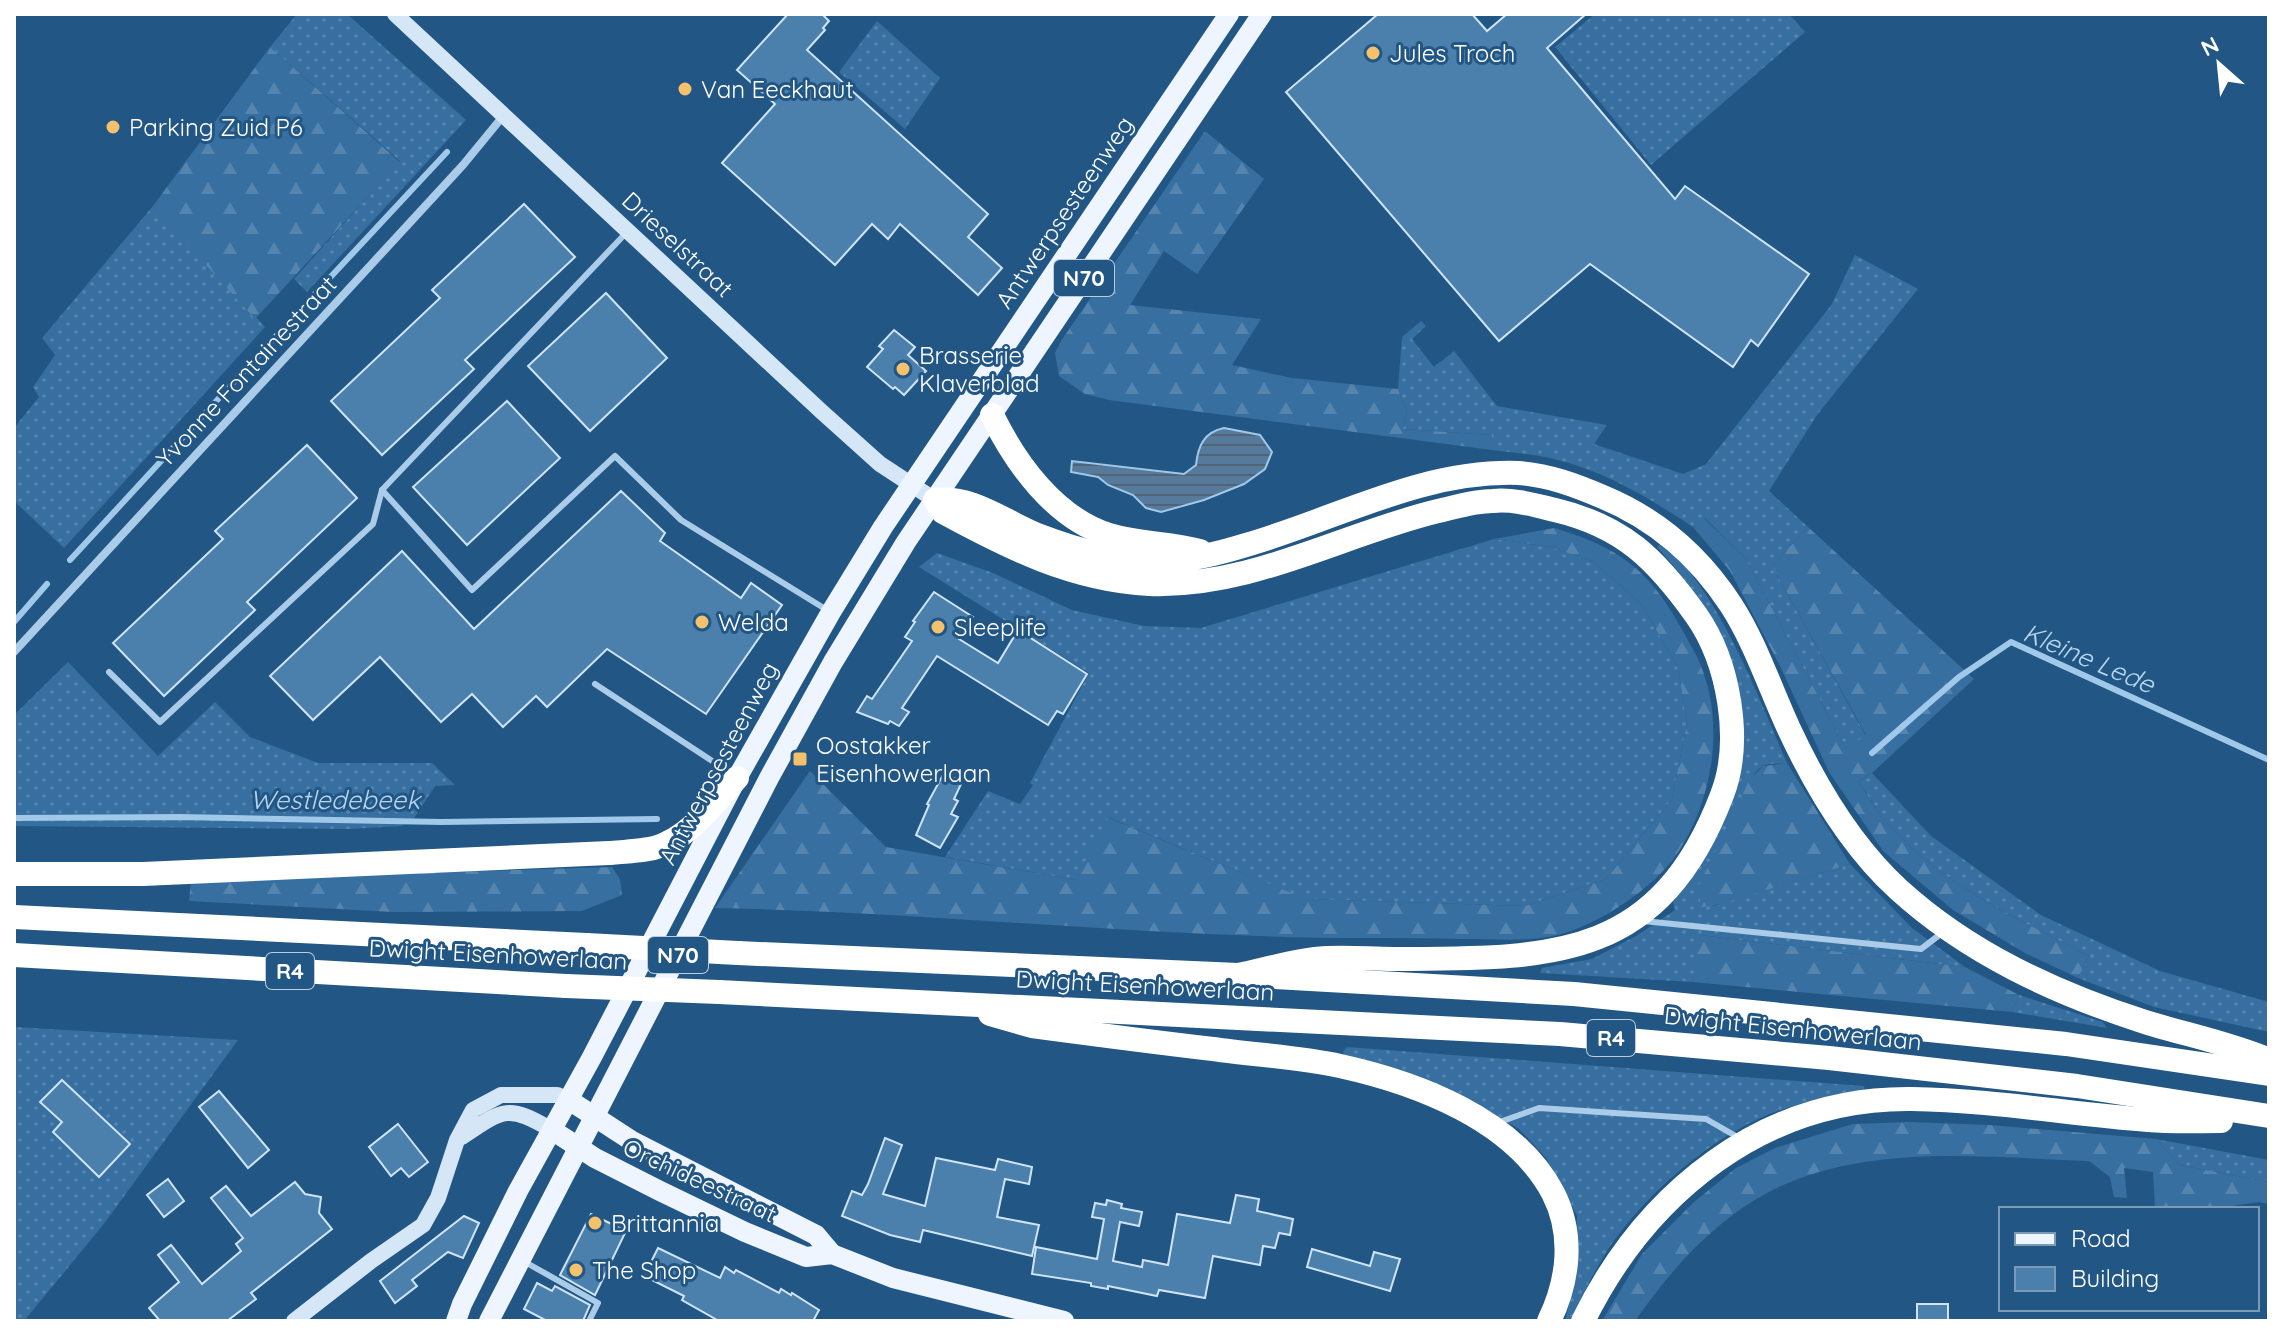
<svg xmlns="http://www.w3.org/2000/svg" width="2283" height="1335" viewBox="0 0 2283 1335" font-family="Quicksand,sans-serif">
<style>
.grass{fill:url(#grass-dots)}
.forest{fill:url(#forest-firs)}
.water{fill:url(#water-rules);stroke:#9fc8e9;stroke-width:2}
.lines{fill:none;stroke-linecap:round;stroke-linejoin:round}
.stream{stroke:#9fc8e9;stroke-width:6}
.building{fill:#4b7fac;stroke:#cfe4f6;stroke-width:2}
.lane{stroke:#abcce8;stroke-width:6}
.street{stroke:#abcce8;stroke-width:8}
.secondary{stroke:#d5e7f7;stroke-width:16}
.primary{stroke:#eef5fe;stroke-width:20}
.highway{stroke:#fff;stroke-width:24}
.highway-bridge{stroke:#fff;stroke-width:24}
.poi-dot{fill:#f4c16d;stroke:#225684;stroke-width:3}
.labels{text-anchor:middle;dominant-baseline:central;stroke-width:6;stroke-linejoin:round;paint-order:stroke}
.shield{fill:#225684;stroke:#bdccda;stroke-width:2}
.shield-label{font-size:22px;font-weight:bold;fill:#fff}
.poi-label{font-size:24px;fill:#fff;stroke:#225684;text-anchor:start}
.street-label{font-size:24px;fill:#fff;stroke:#225684}
.water-label{font-size:26px;font-style:italic;fill:#b7d6f0;stroke:#225684}
</style>
<defs>
<pattern id="grass-dots" width="8" height="8" patternUnits="userSpaceOnUse" patternTransform="scale(2)"><rect width="8" height="8" fill="#376fa1"/><path d="M2 2h.1M6 6h.1" fill="none" stroke="#5585af" stroke-width="1.8" stroke-linecap="round"/></pattern>
<pattern id="forest-firs" width="22" height="20" patternUnits="userSpaceOnUse" patternTransform="scale(2)"><rect width="22" height="20" fill="#376fa1"/><path d="M5 1l3.5 6h-7zM16 11l3.5 6h-7z" fill="#5585af"/></pattern>
<pattern id="water-rules" width="6" height="5" patternUnits="userSpaceOnUse" patternTransform="scale(2)"><rect width="6" height="5" fill="#567a9b"/><path d="M0 2.5h6" fill="none" stroke="#516374"/></pattern>
</defs>
<rect width="100%" height="100%" fill="#225684"/>
<g class="grass">
<polygon points="297,14 347,14 466,120 307,292 294,279 400,161 270,47"/>
<polygon points="1595,14 1789,14 1805,32 1651,165 1555,47"/>
<polygon points="877,21 940,78 905,129 839,72"/>
<polygon points="153,206 265,327 64,548 14,501 14,428 39,397 33,387 55,355 42,338"/>
<path d="M1855,255L1918,289L1817,415L1769,491L1808,527L1772,566L1866,736L1846,749L1746,559L1705,518L1693,527C1649,498 1605,471 1554,459C1534,454 1513,453 1492,450V435L1403,429L1407,412L1398,389L1402,337L1421,321L1426,326L1412,339L1434,367L1454,351L1497,406L1607,425L1594,444L1683,474L1706,464L1832,304Z"/>
<polygon points="1494,539 1551,547 1594,562 1642,605 1678,668 1687,723 1672,799 1606,879 1525,906 1305,899 1109,818 1076,880 945,857 988,791 1020,804 1033,785 1030,783 1089,673 919,567 937,553 993,573 1072,610 1144,626 1201,628"/>
<path d="M1663,541C1724,603 1753,685 1787,763C1781,764 1769,763 1763,766C1739,778 1720,878 1713,906L1850,864L1912,928L1965,967L1700,935L1693,982L1540,973L1542,968L1592,959L1636,936L1675,910L1673,902C1775,779 1762,662 1657,547Z"/>
<polygon points="68,662 158,756 215,702 250,737 318,763 432,763 455,785 435,786 413,820 401,826 350,829 14,826 14,715"/>
<path d="M1872,773L1931,836L2041,915L2160,971L2269,1002V1032L2154,1007L2078,978L2089,956C2018,919 1941,884 1887,823C1876,810 1868,795 1858,782Z"/>
<polygon points="2019,995 2103,1022 2107,1028 2012,1012"/>
<polygon points="14,1027 238,1040 103,1225 24,1321 14,1321"/>
<path d="M1347,1047L1864,1086L1865,1091C1836,1098 1803,1102 1775,1112C1711,1136 1640,1198 1604,1256C1591,1277 1581,1300 1569,1321H1565L1575,1278L1577,1216L1546,1158L1519,1129L1455,1092L1345,1056L1343,1052Z"/>
<polygon points="2156,1139 2269,1160 2269,1182 2179,1165"/>
</g>
<g class="forest">
<polygon points="270,47 400,162 255,319 153,206"/>
<polygon points="1205,131 1264,179 1197,274 1164,251 1130,305 1261,319 1232,365 1292,378 1398,389 1407,412 1403,429 1492,435 1492,450 1109,400 1085,394 1059,376 1055,353 1061,341"/>
<path d="M1704,518L1746,559L1846,749L1866,735L1772,566L1808,527L1974,679L1872,773L1858,782C1868,796 1877,811 1887,823C1941,884 2018,919 2089,956L2078,978L2025,953L1953,910L1883,851L1829,772L1780,666L1730,571L1693,527Z"/>
<path d="M1554,528C1635,552 1657,581 1695,653C1727,714 1715,797 1677,854C1654,888 1597,926 1557,935C1527,942 1496,939 1466,939C1433,938 1400,938 1368,938C1150,938 933,912 715,908L810,771L886,847L1076,880L1108,818L1306,899L1525,906L1606,879L1672,799L1687,723L1678,668L1642,605L1594,562L1551,547L1494,539Z"/>
<polygon points="1787,763 1850,864 1721,904 1701,907 1698,887 1750,779 1763,766"/>
<polygon points="612,867 620,879 622,895 582,911 393,912 189,901 191,880"/>
<polygon points="1699,935 1965,967 2019,995 2012,1012 1693,982"/>
<path d="M1909,1122L1990,1125L2156,1139L2179,1165L2269,1182V1204L2259,1202L2211,1209H2155L2153,1172L2124,1168L2127,1198L2114,1197L2110,1177L2089,1161C1994,1158 1890,1145 1798,1179C1729,1204 1676,1262 1635,1321H1602L1642,1254L1694,1202L1736,1168L1775,1148L1853,1124Z"/>
</g>
<path class="water" d="M1224,428L1260,435L1272,452L1265,469L1244,484L1204,500L1161,512L1146,508L1133,495L1108,485L1098,477L1071,472L1072,461L1184,474L1196,465C1198,446 1204,432 1224,428Z"/>
<g class="lines">
<g class="stream">
<polyline points="311,298 447,152"/>
<polyline points="70,560 277,335"/>
<polyline points="14,622 47,584"/>
<polyline points="1872,753 1959,677 2011,642 2269,760"/>
<polyline points="14,818 180,817 442,822 657,819"/>
</g>
</g>
<g class="building">
<polygon points="788,14 822,14 829,21 823,28 825,30 807,50 988,214 968,237 1002,268 978,295 900,224 888,239 872,224 835,265 722,163 775,104 737,70"/>
<polygon points="1378,14 1472,14 1487,31 1507,14 1586,14 1547,48 1675,199 1685,186 1809,274 1758,346 1751,340 1733,367 1590,264 1499,341 1286,92"/>
<polygon points="524,204 575,257 465,360 474,369 382,455 331,401 440,298 432,290"/>
<polygon points="606,293 667,358 590,431 528,366"/>
<polygon points="894,330 915,347 908,355 926,371 904,395 895,387 893,389 867,367 883,349 879,346"/>
<polygon points="507,401 560,458 467,545 413,487"/>
<polygon points="307,445 357,498 247,602 255,610 164,696 113,643 223,539 215,531"/>
<polygon points="621,491 665,533 660,541 741,598 751,583 782,605 706,714 607,649 547,707 536,696 503,727 472,694 441,722 380,657 313,720 270,676 402,551 474,629"/>
<polygon points="934,592 973,617 959,639 998,663 1018,630 1087,674 1063,714 1057,711 1048,725 937,656 902,708 909,712 899,726 890,721 888,724 857,712 867,696 872,699 912,641 905,637 915,622 913,621"/>
<polygon points="944,773 962,782 954,799 958,801 951,814 958,817 940,848 916,835 929,805 927,804"/>
<polygon points="62,1080 130,1144 99,1177 53,1132 62,1122 40,1102"/>
<polygon points="219,1091 269,1150 248,1168 199,1107"/>
<polygon points="398,1124 428,1162 409,1177 401,1168 391,1176 369,1147"/>
<polygon points="885,1138 902,1145 883,1194 925,1206 936,1158 995,1170 998,1159 1032,1167 1029,1184 1005,1179 997,1217 1039,1225 1032,1256 923,1230 920,1242 890,1235 842,1216 852,1191 862,1195 868,1184"/>
<polygon points="168,1179 184,1201 164,1217 147,1195"/>
<polygon points="295,1182 305,1194 321,1197 319,1213 332,1229 251,1293 256,1299 227,1321 160,1321 149,1308 179,1282 158,1255 171,1245 202,1284 241,1251 236,1244 243,1238 211,1198 226,1186 251,1216"/>
<polygon points="1236,1195 1259,1199 1257,1211 1293,1219 1290,1235 1279,1233 1275,1248 1263,1246 1260,1265 1213,1256 1205,1298 1159,1290 1157,1296 1108,1286 1108,1289 1091,1286 1091,1283 1032,1274 1036,1247 1097,1259 1104,1219 1092,1217 1095,1203 1106,1205 1107,1200 1122,1204 1121,1208 1142,1212 1139,1226 1120,1222 1113,1261 1142,1267 1143,1260 1168,1265 1177,1214 1230,1223"/>
<polygon points="591,1214 626,1231 595,1295 560,1275"/>
<polygon points="464,1216 479,1223 463,1258 448,1252 412,1280 417,1286 395,1303 380,1281"/>
<polygon points="658,1248 720,1278 725,1267 734,1273 736,1270 779,1293 781,1289 791,1295 792,1293 819,1310 813,1321 719,1321 682,1300 684,1296 644,1276"/>
<polygon points="1312,1249 1370,1266 1374,1252 1400,1259 1390,1291 1307,1267"/>
<polygon points="537,1283 552,1291 555,1286 590,1305 583,1321 547,1321 524,1309"/>
<rect x="1917" y="1304" width="31" height="17"/>
</g>
<g class="lines">
<g class="lane">
<polyline points="382,490 472,590 615,456 681,520 827,610"/>
<polyline points="109,672 160,722 373,524 382,490 626,233"/>
<polyline points="595,684 732,774"/>
<polyline points="1643,921 1921,949 1942,933"/>
<polyline points="1497,1123 1539,1108 1706,1119 1741,1139"/>
<polyline points="525,1262 598,1303 589,1321"/>
</g>
<polyline class="street" points="14,652 463,165 504,115"/>
<g class="secondary">
<polyline points="395,14 822,412 880,464 935,500"/>
<path d="M462,1137C503,1109 508,1104 552,1130"/>
<polyline points="294,1321 371,1261 423,1225 438,1198 457,1140 473,1110 501,1095 557,1095 569,1100"/>
</g>
<g class="primary">
<polyline points="569,1100 632,1141 816,1235 832,1254"/>
<polyline points="552,1130 595,1158 660,1191 745,1232 806,1257 832,1254 893,1278 1064,1321"/>
<polyline points="456,1321 462,1304 518,1191 592,1057 737,778 831,612 883,527 1229,14"/>
<polyline points="489,1321 769,778 833,662 906,542 1262,14"/>
</g>
<g class="highway">
<path d="M992,415C1016,464 1055,518 1109,535C1139,544 1170,543 1200,551"/>
<path d="M14,874H143L609,853C624,852 640,851 654,848C689,839 714,803 737,778"/>
<polyline points="14,917 586,945"/>
<polyline points="738,953 1238,975 1574,994 2066,1044 2269,1074"/>
<polyline points="14,955 566,986"/>
<path d="M1238,975C1263,970 1289,962 1315,959C1340,956 1368,959 1394,959C1549,958 1658,963 1722,795C1743,741 1729,662 1696,615C1656,559 1623,526 1555,510C1534,505 1514,499 1493,501C1474,501 1456,507 1438,511C1342,534 1251,588 1149,584C1073,580 1009,548 943,512L935,500C973,495 1006,523 1040,536C1079,551 1125,563 1167,561C1193,560 1220,553 1246,545C1337,519 1421,470 1518,473C1548,475 1575,485 1603,497C1656,519 1699,556 1731,605C1755,642 1770,688 1789,729C1816,787 1851,846 1898,889C1968,953 2055,993 2145,1022C2187,1035 2229,1043 2269,1060"/>
<polyline points="719,992 1560,1034 1829,1058 2077,1086 2269,1116"/>
<path d="M990,1014L1032,1026C1092,1034 1153,1042 1213,1049C1255,1055 1299,1057 1340,1066C1417,1083 1514,1119 1553,1193C1574,1234 1569,1280 1549,1321"/>
<path d="M1583,1321C1646,1193 1763,1097 1912,1099C1991,1100 2069,1114 2148,1120C2172,1122 2196,1121 2221,1121"/>
</g>
<g class="highway-bridge">
<polyline points="586,945 738,953"/>
<polyline points="566,986 719,992"/>
</g>
</g>
<g class="poi-dot">
<circle cx="1373" cy="53" r="8"/>
<circle cx="685" cy="89" r="8"/>
<circle cx="113" cy="127" r="8"/>
<circle cx="903" cy="369" r="8"/>
<circle cx="702" cy="622" r="8"/>
<circle cx="938" cy="627" r="8"/>
<rect x="792" y="751" width="16" height="16" rx="4"/>
<circle cx="595" cy="1223" r="8"/>
<circle cx="576" cy="1270" r="8"/>
</g>
<g class="labels">
<g class="shield">
<rect x="1054" y="260" width="60" height="36" rx="6"/>
<rect x="648" y="937" width="60" height="36" rx="6"/>
<rect x="266" y="953" width="48" height="36" rx="6"/>
<rect x="1587" y="1020" width="48" height="36" rx="6"/>
</g>
<g class="shield-label">
<text x="1084" y="278">N70</text>
<text x="678" y="955">N70</text>
<text x="290" y="971">R4</text>
<text x="1611" y="1038">R4</text>
</g>
<g class="poi-label">
<text x="1389" y="53">Jules Troch</text>
<text x="701" y="89">Van Eeckhaut</text>
<text x="129" y="127">Parking Zuid P6</text>
<text x="919" y="355">Brasserie<tspan x="919" dy="28">Klaverblad</tspan></text>
<text x="718" y="622">Welda</text>
<text x="954" y="627">Sleeplife</text>
<text x="816" y="745">Oostakker<tspan x="816" dy="28">Eisenhowerlaan</tspan></text>
<text x="611" y="1223">Brittannia</text>
<text x="592" y="1270">The Shop</text>
</g>
<g class="street-label">
<text transform="translate(1064 212) rotate(-56)">Antwerpsesteenweg</text>
<text transform="translate(678 244) rotate(43)">Drieselstraat</text>
<text transform="translate(246 371) rotate(-47)">Yvonne Fontainestraat</text>
<text transform="translate(718 763) rotate(-62)">Antwerpsesteenweg</text>
<text transform="translate(498 954) rotate(3)">Dwight Eisenhowerlaan</text>
<text transform="translate(1145 985) rotate(3)">Dwight Eisenhowerlaan</text>
<text transform="translate(1793 1028) rotate(6)">Dwight Eisenhowerlaan</text>
<text transform="translate(700 1180) rotate(25)">Orchideestraat</text>
</g>
<g class="water-label">
<text transform="translate(2089 658) rotate(23)">Kleine Lede</text>
<text x="335" y="799">Westledebeek</text>
</g>
</g>
<rect width="2283" height="1335" fill="none" stroke="#ffffff" stroke-width="32"/>
<rect x="1999" y="1207" width="260" height="104" fill="#225684" stroke="#7a9ab5" stroke-width="2"/>
<rect x="2015" y="1233" width="40" height="12" fill="#eef5fe" stroke="#7a9ab5" stroke-width="2"/>
<text x="2071" y="1247" font-size="24" fill="#ffffff">Road</text>
<rect x="2015" y="1267" width="40" height="24" fill="#4b7fac" stroke="#7a9ab5" stroke-width="2"/>
<text x="2071" y="1287" font-size="24" fill="#ffffff">Building</text>
<g transform="translate(2219 64) rotate(333)" stroke="#225684" stroke-width="6" paint-order="stroke">
<path d="M0-6L14 30L0 20L-14 30Z" fill="#ffffff"/>
<text y="-12" font-size="22" font-weight="bold" text-anchor="middle" fill="#ffffff">N</text>
</g>
</svg>
